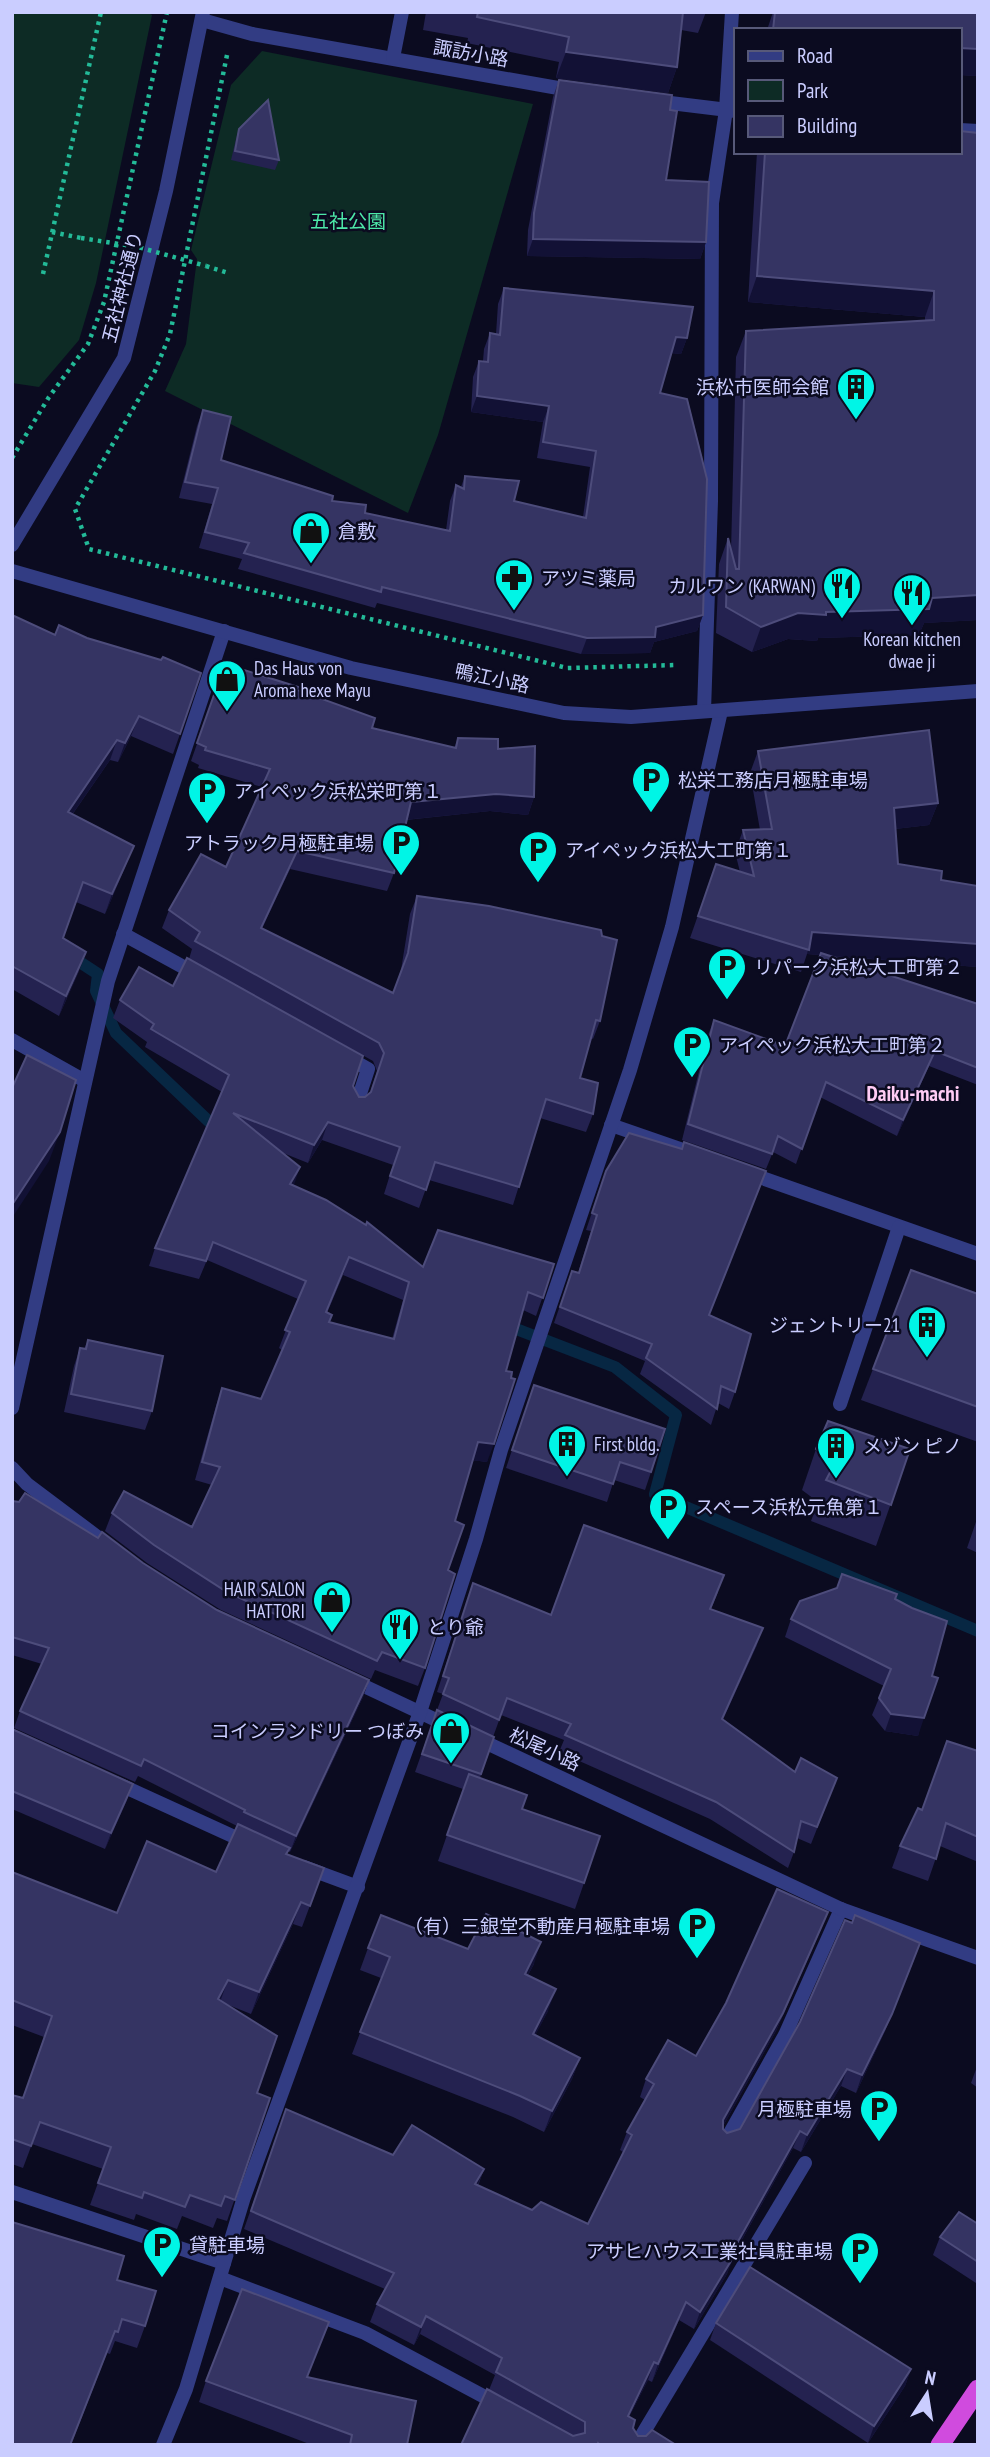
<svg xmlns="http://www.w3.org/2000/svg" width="990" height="2457" viewBox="0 0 990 2457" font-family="'PT Sans Narrow','Noto Sans JP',sans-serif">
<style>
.green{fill:#0d2b25}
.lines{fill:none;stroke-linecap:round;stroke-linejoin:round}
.stream{stroke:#072743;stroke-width:12}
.path{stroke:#23ba98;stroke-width:4.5;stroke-dasharray:3.5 5;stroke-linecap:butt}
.service{stroke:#323c83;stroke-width:14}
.minor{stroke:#323c83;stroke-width:14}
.tertiary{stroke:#323c83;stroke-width:14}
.trunk{stroke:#d04bde;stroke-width:19}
.path-bridge{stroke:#23ba98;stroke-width:4.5;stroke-dasharray:3.5 5;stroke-linecap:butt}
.wall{fill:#242250;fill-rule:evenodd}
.shaded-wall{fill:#121135}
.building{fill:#353463;stroke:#4d4c7b;stroke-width:2;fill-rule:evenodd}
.labels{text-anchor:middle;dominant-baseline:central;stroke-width:5;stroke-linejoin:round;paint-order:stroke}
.street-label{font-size:19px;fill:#cacdff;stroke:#0b0b20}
.park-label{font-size:19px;fill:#4de8a8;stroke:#0b0b20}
.poi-label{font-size:19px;fill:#cacdff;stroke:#0b0b20;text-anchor:start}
.neighbourhood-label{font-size:21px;font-weight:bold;fill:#ffccf5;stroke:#0b0b20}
</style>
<rect width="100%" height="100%" fill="#0b0b20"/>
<g class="green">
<polygon points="12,12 146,12 152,15 96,283 79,340 39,387 12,383"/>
<polygon points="262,51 533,104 438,435 408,513 165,391 186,344 197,259 191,250 231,85"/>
</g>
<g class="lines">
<g class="stream">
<polyline points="69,955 98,974 96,991 116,1033 221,1133"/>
<polyline points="503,1324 615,1367 676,1415 655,1494 978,1631"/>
</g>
<g class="path">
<polyline points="227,55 170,334 155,371 75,509 89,549 567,668 677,665"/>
<polyline points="52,232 81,238"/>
<polyline points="206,266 228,273"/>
<polyline points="43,274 101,12"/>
<polyline points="12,458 49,397 88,344 104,302 167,12"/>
</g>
<g class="service">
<polyline points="123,934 198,975"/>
<polyline points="345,1056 368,1069 356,1106"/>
<polyline points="725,2142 785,2035 841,1909"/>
</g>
<g class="minor">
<polyline points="202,20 252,34 575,91"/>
<polyline points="393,58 402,12"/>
<polyline points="654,101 736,111"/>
<polyline points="960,130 978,131"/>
<polyline points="12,1040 85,1081"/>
<polyline points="611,1125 689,1152"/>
<polyline points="745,1172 978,1254"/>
<polyline points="840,1404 899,1227"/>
<polyline points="12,1408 108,981 224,631"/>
<polyline points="12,1468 27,1484 112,1548"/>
<polyline points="349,1679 451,1727"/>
<polyline points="476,1738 841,1909 978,1958"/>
<polyline points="116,1783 250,1844"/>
<polyline points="304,1867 358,1887"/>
<polyline points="12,2192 224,2263"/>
<polyline points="220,2278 365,2333 498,2404"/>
<polyline points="163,2445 186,2389 244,2197 420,1712 476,1539 501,1450 630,1070 672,927 721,711 704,711 711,501 712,203 726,110 732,12"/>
<polyline points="636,2445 805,2163"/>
</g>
<g class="tertiary">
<polyline points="12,545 124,358 166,191 203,12"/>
<polyline points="12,571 351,668 564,713 631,717 978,691"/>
</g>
<polyline class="trunk" points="940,2445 978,2389"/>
<polyline class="path-bridge" points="81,238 138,247 206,266"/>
</g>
<g class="wall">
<polygon points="426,12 706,12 698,33 681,30 677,67 668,93 556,78 559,62 467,43 468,38 423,30"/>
<polygon points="773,12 978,12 978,76 960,75 960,30 767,30"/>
<polygon points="559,80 666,180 706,242 700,259 527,256 528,230 553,97"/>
<polygon points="239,129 279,160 275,170 231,160 236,139"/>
<polygon points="757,152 960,152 978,620 924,623 919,635 818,638 817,641 788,639 752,652 716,633 719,564 728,538 731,551 736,357 746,331 925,321 925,317 748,302"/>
<polygon points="504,288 687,338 681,354 671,353 660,393 703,615 697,631 654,642 650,653 581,654 377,603 375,608 238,569 242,559 199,548 212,504 179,498 197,426 203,410 221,460 365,513 446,530 450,501 456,485 461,487 465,476 514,501 583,517 590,467 537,458 543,422 471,412 473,377 479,361 483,361 484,349 490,333 496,334 498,304"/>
<polygon points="12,615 180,734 173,754 131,736 118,762 110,760 72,815 126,865 105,914 76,902 63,938 79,971 59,1016 12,989"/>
<path d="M225,664L297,690L372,728L454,748L458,738L498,749L534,797L528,815L490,811L406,820L394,873L387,891L290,869L262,928L393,993L401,970L410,914L417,896L600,1021L593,1039L591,1038L580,1078L593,1114L586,1132L540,1118L513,1205L429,1180L419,1208L384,1194L393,1165L322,1140L308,1163L283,1153L294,1185L423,1267L554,1264L536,1316L523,1310L506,1371L487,1462L472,1460L455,1521L448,1570L425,1668L418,1686L375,1670L371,1679L221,1610L147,1563L105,1531L112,1513L192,1527L212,1485L195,1480L216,1406L222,1388L261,1399L282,1350L279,1348L298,1299L207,1260L199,1279L149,1266L155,1248L222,1092L145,1047L147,1042L113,1018L120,1000L353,1086L359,1097H365L370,1092L377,1071L373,1061L189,959L192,949L162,928L169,910L226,867L262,787L198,768L199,765L191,761ZM343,1275L403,1300L392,1339L329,1322L327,1313Z"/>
<polygon points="758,751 938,803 929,825 895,829 898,864 941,880 978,967 829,956 978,1004 978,1085 929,1066 897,1136 820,1097 796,1164 773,1152 766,1169 682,1140 708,1035 714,1020 785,1046 820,955 807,954 801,972 690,938 716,864 740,872 735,852 743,830 760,830 750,773"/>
<polygon points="684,1142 710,1315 735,1392 729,1409 718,1403 711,1425 640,1374 645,1361 554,1323 572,1271 578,1273 591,1231 586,1230 606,1171 681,1149"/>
<polygon points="978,1294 978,1442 861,1400 873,1369"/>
<polygon points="88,1340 152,1411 145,1430 64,1412 74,1366 80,1348 84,1349"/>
<polygon points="534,1385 651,1472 645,1490 614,1480 607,1502 506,1468"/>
<polygon points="816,1449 910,1449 876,1546 811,1521 818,1502 802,1490"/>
<polygon points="12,1501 98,1538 143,1563 217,1610 369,1680 363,1697 290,1852 288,1851 287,1855 324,1868 302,1927 293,1924 251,2014 226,2004 257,2093 270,2098 227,2221 217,2218 213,2228 182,2216 177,2229 136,2214 134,2220 90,2205 103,2169 32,2144 23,2168 12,2164 12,2095 23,2098 44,2037 12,2025 12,1872 117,1913 216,1872 237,1826 138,1776 135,1782 14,1728 20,1711 42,1664 12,1655"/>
<polygon points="978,1516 978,1553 967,1548"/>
<polygon points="473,1583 551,1615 718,1592 711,1609 757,1645 723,1719 795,1772 837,1778 811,1844 797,1838 794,1852 788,1868 710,1819 559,1752 564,1740 501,1715 493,1737 437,1710 443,1694 437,1692"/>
<polygon points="895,1599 932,1676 918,1736 885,1731 872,1715 884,1686 785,1637 791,1619"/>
<polygon points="437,1710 494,1737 480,1778 522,1809 584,1883 575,1909 438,1861 463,1789 415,1772"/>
<polygon points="12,1729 127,1800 105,1849 12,1809"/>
<polygon points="978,1751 978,1862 940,1846 928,1881 892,1868 900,1846 922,1810"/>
<polygon points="828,1912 821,1929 776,2031 723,2126 723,2129 727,2133 740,2129 914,1960 885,2031 856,2093 841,2086 801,2152 793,2148 733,2256 727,2274 694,2329 679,2320 652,2382 648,2380 629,2417 633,2428 638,2436 676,2445 461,2445 548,2422 489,2390 495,2375 420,2334 414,2345 370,2322 377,2304 385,2289 244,2229 286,2109 393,2155 484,2169 478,2186 532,2210 588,2224 623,2152 620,2150 627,2132 645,2100 640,2097 646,2079 696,2056"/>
<polygon points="368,1948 468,1949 534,1964 528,1975 548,2011 535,2035 580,2058 572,2079 544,2132 513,2117 352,2054 381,1978 360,1970"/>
<polygon points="978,2064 978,2088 971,2083"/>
<polygon points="978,2224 978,2281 976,2283 933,2255 940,2237"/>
<polygon points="117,2280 145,2326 137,2348 115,2341 110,2354 107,2353 71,2445 12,2445"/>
<polygon points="329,2322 307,2378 407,2445 312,2445 199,2402 206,2381"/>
<polygon points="716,2323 911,2369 905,2386 868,2443 710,2340"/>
</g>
<g class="shaded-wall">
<polygon points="960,48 978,49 978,76 960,75"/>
<polygon points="566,52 677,67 668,93 556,78"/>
<polygon points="533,239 706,242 700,259 527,256"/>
<polygon points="757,276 934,291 925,317 748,302"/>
<polygon points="676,337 687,338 681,354 670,353"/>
<polygon points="477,396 549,406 543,422 471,412"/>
<polygon points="978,595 978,620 924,623 919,635 818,638 817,641 788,639 752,652 761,627 798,613 826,612 932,598"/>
<polygon points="703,615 697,631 654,642 650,653 581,654 587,638 656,627"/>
<polygon points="139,716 131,736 118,762 125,743"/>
<polygon points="117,740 110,760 60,832 68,812"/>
<polygon points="496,794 534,797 528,815 490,811 404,820 411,802"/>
<polygon points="938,803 929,825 886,830 894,808"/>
<polygon points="134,846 126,865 105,914 112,894"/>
<polygon points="297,851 290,869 254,946 261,928"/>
<polygon points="812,932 978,944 978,967 807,954"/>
<polygon points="86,952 79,971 59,1016 66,996"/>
<polygon points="935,1051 929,1066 897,1136 903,1120"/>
<polygon points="328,1122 322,1140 308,1163 314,1145"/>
<polygon points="60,1132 49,1161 12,1218 12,1205"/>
<polygon points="300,1167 294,1185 290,1184"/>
<polygon points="349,1257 343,1275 319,1330 326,1312"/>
<polygon points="478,1442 494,1444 487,1462 471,1460"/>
<polygon points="763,1628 757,1645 716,1735 722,1719"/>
<polygon points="369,1680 363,1697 290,1852 296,1836"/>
<polygon points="891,1714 924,1718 918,1736 885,1731"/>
<polygon points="133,1784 127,1800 105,1849 111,1833"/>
<polygon points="301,1902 293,1924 251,2014 259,1992"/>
<polygon points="828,1912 821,1929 776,2031 717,2137 723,2120"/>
<polygon points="541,1942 534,1964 517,1995 525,1974"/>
<polygon points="920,1943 885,2031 856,2093 862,2075"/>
<polygon points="228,1980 220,2002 218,1999"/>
<polygon points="556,1989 548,2011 525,2055 533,2034"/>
<polygon points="580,2058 572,2079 544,2132 552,2111"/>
<polygon points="847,2069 841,2086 801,2152 807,2135"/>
<polygon points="800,2131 793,2148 724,2272 731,2254"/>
<polygon points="484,2169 477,2187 475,2184"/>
<polygon points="734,2256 727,2274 694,2329 700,2312"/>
<polygon points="686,2302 679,2320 652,2382 658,2364"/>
<polygon points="426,2316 420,2334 414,2345 421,2327"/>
<polygon points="654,2362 648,2380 621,2433 628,2416"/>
<polygon points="911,2369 905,2386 868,2443 874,2426"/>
</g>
<g class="building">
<polygon points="477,12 683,12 677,67 566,52 569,37 477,17 478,12"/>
<polygon points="775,12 978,12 978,49 960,48 960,30 773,30"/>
<polygon points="559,80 672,95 670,110 677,111 666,180 709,182 706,242 533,239 534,213"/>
<polygon points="268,100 279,160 235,151 239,129"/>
<polygon points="960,131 978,133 978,595 932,598 929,609 826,612 826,615 798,613 761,627 726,607 728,538 736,569 739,569 746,331 934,320 934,291 757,276 765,152 960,152"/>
<polygon points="504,288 693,307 687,338 676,337 660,393 687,399 707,479 703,615 656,627 655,637 587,638 382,587 381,592 244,553 249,543 205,532 218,488 185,482 203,410 231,417 221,460 333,496 332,501 366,505 365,513 450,531 456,485 464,489 465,476 519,481 514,501 586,518 596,451 543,442 549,406 477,396 479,361 488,362 490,333 500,335"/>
<polygon points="12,615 55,635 59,625 87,638 161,660 163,657 201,673 180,734 139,716 125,743 117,740 68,812 134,846 112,894 83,882 63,938 86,952 66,996 12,966"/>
<path d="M225,664L298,687L297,690L375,718L372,728L456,748L458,738L498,739V749L535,746L534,797L496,794L411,802L394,873L297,851L261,928L393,993L408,953L417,896L489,906L601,930L602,936L617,940L600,1021L596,1020L580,1078L598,1083L593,1114L546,1099L519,1187L435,1162L426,1190L390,1176L400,1147L328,1122L314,1145L233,1113L300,1167L290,1184L326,1200L366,1225L367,1222L423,1267L438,1230L554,1264L543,1298L528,1292L506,1371L512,1372L511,1378L515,1379L494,1444L478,1442L455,1521L464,1525L448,1570L455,1574L425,1668L382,1652L377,1661L227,1592L154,1545L112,1513L124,1491L192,1527L220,1467L202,1462L222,1388L261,1399L290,1332L285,1330L306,1281L213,1242L206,1261L155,1248L229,1075L151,1029L154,1024L120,1000L139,967L173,986L187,958L363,1056L353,1086L359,1097H365L371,1092L384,1053L379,1043L195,941L200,932L169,910L201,854L226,867L270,769L205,750L206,747L197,743ZM349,1257L409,1282L394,1339L329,1322L332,1315L326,1312Z"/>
<polygon points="929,730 938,803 894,808 898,864 942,871 941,880 978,886 978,944 812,932 809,950 698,916 716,864 754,876 743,830 772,829 758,751"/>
<polygon points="821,953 978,1004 978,1068 935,1051 903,1120 826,1082 802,1149 778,1136 772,1154 688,1124 714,1020 785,1046"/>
<polygon points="27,1055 76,1080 60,1132 12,1205 12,1088"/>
<polygon points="629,1133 682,1149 684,1142 766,1171 709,1315 751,1334 735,1392 721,1386 717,1409 646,1358 652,1344 560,1307 572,1271 579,1273 597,1215 592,1213 606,1171"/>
<polygon points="911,1270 978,1294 978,1407 873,1369"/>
<polygon points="88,1340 163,1356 152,1411 71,1394 80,1348 86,1349"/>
<polygon points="534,1385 665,1429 651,1472 620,1462 613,1484 512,1450"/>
<polygon points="828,1421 910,1449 891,1505 826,1480 835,1463 816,1449"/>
<polygon points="25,1493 98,1538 102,1532 143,1563 217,1610 369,1680 296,1836 244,1812 245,1810 144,1759 141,1766 20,1711 49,1648 12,1637 12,1501 19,1502"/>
<polygon points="584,1525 724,1575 710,1609 763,1628 722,1719 795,1772 801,1758 837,1778 817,1827 801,1821 794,1852 716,1802 565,1735 571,1724 507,1698 499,1720 443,1694 449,1678 443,1676 473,1583 551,1615"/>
<polygon points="842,1574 897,1594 895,1599 912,1608 947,1621 932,1676 938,1678 924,1718 891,1714 879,1698 891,1669 791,1619 800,1601 837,1588"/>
<polygon points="437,1710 494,1737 481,1774 422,1754"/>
<polygon points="12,1729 133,1784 111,1833 12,1791"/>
<polygon points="947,1741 978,1751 978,1837 946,1823 936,1859 900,1846 918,1808 922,1810"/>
<polygon points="469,1774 527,1795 522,1809 600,1836 584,1883 447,1835"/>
<polygon points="238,1824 290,1848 286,1854 324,1868 310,1906 301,1902 259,1992 228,1980 218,1999 277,2036 257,2093 270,2098 235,2200 225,2196 221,2206 190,2195 185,2207 144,2192 142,2198 98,2183 111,2147 40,2122 31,2146 12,2139 12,2095 23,2098 52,2016 12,2000 12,1872 117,1913 147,1841 216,1872"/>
<polygon points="777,1889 828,1912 783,2013 723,2120 723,2129 727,2133 740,2129 800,2022 845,1920 852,1923 855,1915 920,1943 892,2014 862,2075 847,2069 807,2135 800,2131 731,2254 734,2256 700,2312 686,2302 658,2364 654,2362 628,2416 635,2420 633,2428 638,2436 646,2436 652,2430 676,2445 600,2445 598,2443 597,2445 461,2445 487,2389 573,2436 585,2433 585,2422 496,2372 502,2358 426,2316 421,2327 377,2304 394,2273 251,2211 286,2109 393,2155 412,2125 484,2169 475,2184 532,2210 541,2202 588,2224 632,2135 627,2132 654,2084 646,2079 668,2040 696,2056 726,2003"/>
<polygon points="486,1914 541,1942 525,1974 556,1989 533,2034 580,2058 552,2111 520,2096 360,2032 390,1957 368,1948 381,1915 468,1949"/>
<polygon points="959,2212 978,2224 978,2262 940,2237"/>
<polygon points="12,2222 124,2256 117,2280 156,2291 145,2326 122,2319 118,2332 115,2331 70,2445 12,2445"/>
<polygon points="750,2267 911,2369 874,2426 716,2323"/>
<polygon points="242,2289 329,2322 307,2377 416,2401 407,2445 350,2445 352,2435 206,2381"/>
</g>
<defs>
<symbol id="building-pin" viewBox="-11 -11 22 30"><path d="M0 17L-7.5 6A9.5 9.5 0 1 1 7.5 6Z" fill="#00f5e6" stroke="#0b0b20"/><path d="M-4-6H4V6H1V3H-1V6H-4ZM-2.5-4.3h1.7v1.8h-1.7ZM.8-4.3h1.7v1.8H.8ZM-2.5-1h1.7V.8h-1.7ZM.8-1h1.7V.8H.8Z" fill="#111"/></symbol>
<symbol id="shop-pin" viewBox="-11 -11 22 30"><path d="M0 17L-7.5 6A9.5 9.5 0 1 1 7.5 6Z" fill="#00f5e6" stroke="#0b0b20"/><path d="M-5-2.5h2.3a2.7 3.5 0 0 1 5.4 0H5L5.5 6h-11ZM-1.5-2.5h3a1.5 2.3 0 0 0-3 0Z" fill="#111"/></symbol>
<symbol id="pharmacy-pin" viewBox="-11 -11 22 30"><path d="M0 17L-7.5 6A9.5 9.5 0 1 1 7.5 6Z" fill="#00f5e6" stroke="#0b0b20"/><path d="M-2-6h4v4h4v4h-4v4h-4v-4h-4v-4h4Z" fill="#111"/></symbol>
<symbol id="restaurant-pin" viewBox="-11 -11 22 30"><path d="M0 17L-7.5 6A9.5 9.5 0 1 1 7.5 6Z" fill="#00f5e6" stroke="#0b0b20"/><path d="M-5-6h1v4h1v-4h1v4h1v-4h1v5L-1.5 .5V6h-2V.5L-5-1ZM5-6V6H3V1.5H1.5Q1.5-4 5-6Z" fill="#111"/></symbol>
<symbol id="parking-pin" viewBox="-11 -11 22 30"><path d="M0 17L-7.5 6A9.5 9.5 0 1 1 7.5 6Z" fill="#00f5e6" stroke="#0b0b20"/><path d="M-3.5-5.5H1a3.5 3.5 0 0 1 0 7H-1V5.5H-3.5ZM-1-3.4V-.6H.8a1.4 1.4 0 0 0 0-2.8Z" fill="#111"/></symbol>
</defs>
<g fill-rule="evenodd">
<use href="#building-pin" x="834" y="365" width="44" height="60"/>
<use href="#shop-pin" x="289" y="509" width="44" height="60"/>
<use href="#pharmacy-pin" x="492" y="556" width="44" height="60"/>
<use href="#restaurant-pin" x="820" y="564" width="44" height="60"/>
<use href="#restaurant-pin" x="890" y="571" width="44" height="60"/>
<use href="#shop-pin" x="205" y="657" width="44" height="60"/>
<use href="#parking-pin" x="629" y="758" width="44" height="60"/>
<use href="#parking-pin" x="185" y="769" width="44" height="60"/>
<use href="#parking-pin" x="379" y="821" width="44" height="60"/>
<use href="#parking-pin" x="516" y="828" width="44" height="60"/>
<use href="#parking-pin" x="705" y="945" width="44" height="60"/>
<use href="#parking-pin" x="670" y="1023" width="44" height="60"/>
<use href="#building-pin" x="905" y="1303" width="44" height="60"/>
<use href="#building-pin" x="545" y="1422" width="44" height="60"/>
<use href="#building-pin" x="814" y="1424" width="44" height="60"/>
<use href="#parking-pin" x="646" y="1485" width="44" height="60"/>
<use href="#shop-pin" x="310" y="1578" width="44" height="60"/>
<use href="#restaurant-pin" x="378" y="1605" width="44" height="60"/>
<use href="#shop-pin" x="429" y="1709" width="44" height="60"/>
<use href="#parking-pin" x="675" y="1904" width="44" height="60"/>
<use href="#parking-pin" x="857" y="2087" width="44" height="60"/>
<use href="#parking-pin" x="140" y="2223" width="44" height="60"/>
<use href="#parking-pin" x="838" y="2229" width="44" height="60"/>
</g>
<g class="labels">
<g class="street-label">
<text transform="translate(471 53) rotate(10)">諏訪小路</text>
<text transform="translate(122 287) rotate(-76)">五社神社通り</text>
<text transform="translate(492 678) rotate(12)">鴨江小路</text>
<text transform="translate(545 1749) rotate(25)">松尾小路</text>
</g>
<g class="park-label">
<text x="348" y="221">五社公園</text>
</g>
<g class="poi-label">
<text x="829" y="387" text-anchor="end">浜松市医師会館</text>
<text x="338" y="531">倉敷</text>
<text x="541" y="578">アツミ薬局</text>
<text x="815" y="586" text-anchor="end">カルワン (KARWAN)</text>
<text x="912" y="639" text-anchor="middle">Korean kitchen<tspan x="912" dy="22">dwae ji</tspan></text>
<text x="254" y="668">Das Haus von<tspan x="254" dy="22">Aroma hexe Mayu</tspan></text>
<text x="678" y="780">松栄工務店月極駐車場</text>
<text x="234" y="791">アイペック浜松栄町第１</text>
<text x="374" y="843" text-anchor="end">アトラック月極駐車場</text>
<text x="565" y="850">アイペック浜松大工町第１</text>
<text x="754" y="967">リパーク浜松大工町第２</text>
<text x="719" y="1045">アイペック浜松大工町第２</text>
<text x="900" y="1325" text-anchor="end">ジェントリー21</text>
<text x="594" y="1444">First bldg.</text>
<text x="863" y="1446">メゾン ピノ</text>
<text x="695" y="1507">スペース浜松元魚第１</text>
<text x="305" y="1589" text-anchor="end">HAIR SALON<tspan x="305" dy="22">HATTORI</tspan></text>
<text x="427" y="1627">とり爺</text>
<text x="424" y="1731" text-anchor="end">コインランドリー つぼみ</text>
<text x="670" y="1926" text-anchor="end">（有）三銀堂不動産月極駐車場</text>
<text x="852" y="2109" text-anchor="end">月極駐車場</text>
<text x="189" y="2245">貸駐車場</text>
<text x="833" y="2251" text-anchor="end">アサヒハウス工業社員駐車場</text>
</g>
<g class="neighbourhood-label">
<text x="913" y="1093">Daiku-machi</text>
</g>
</g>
<rect width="990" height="2457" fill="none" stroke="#cacdff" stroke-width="28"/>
<rect x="734" y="28" width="228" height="126" fill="#0b0b20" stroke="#575979" stroke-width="2"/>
<rect x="748" y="51" width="35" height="10" fill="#323c83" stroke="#575979" stroke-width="2"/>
<text x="797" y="63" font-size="21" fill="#cacdff">Road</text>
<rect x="748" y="80" width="35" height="21" fill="#0d2b25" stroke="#575979" stroke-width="2"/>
<text x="797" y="98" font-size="21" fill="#cacdff">Park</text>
<rect x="748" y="116" width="35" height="21" fill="#353463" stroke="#575979" stroke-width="2"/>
<text x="797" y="133" font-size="21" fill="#cacdff">Building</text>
<g transform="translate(927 2394) rotate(12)" stroke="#0b0b20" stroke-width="5" paint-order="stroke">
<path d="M0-5L12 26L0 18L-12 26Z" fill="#cacdff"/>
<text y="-10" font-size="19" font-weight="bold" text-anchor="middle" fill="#cacdff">N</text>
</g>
</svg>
